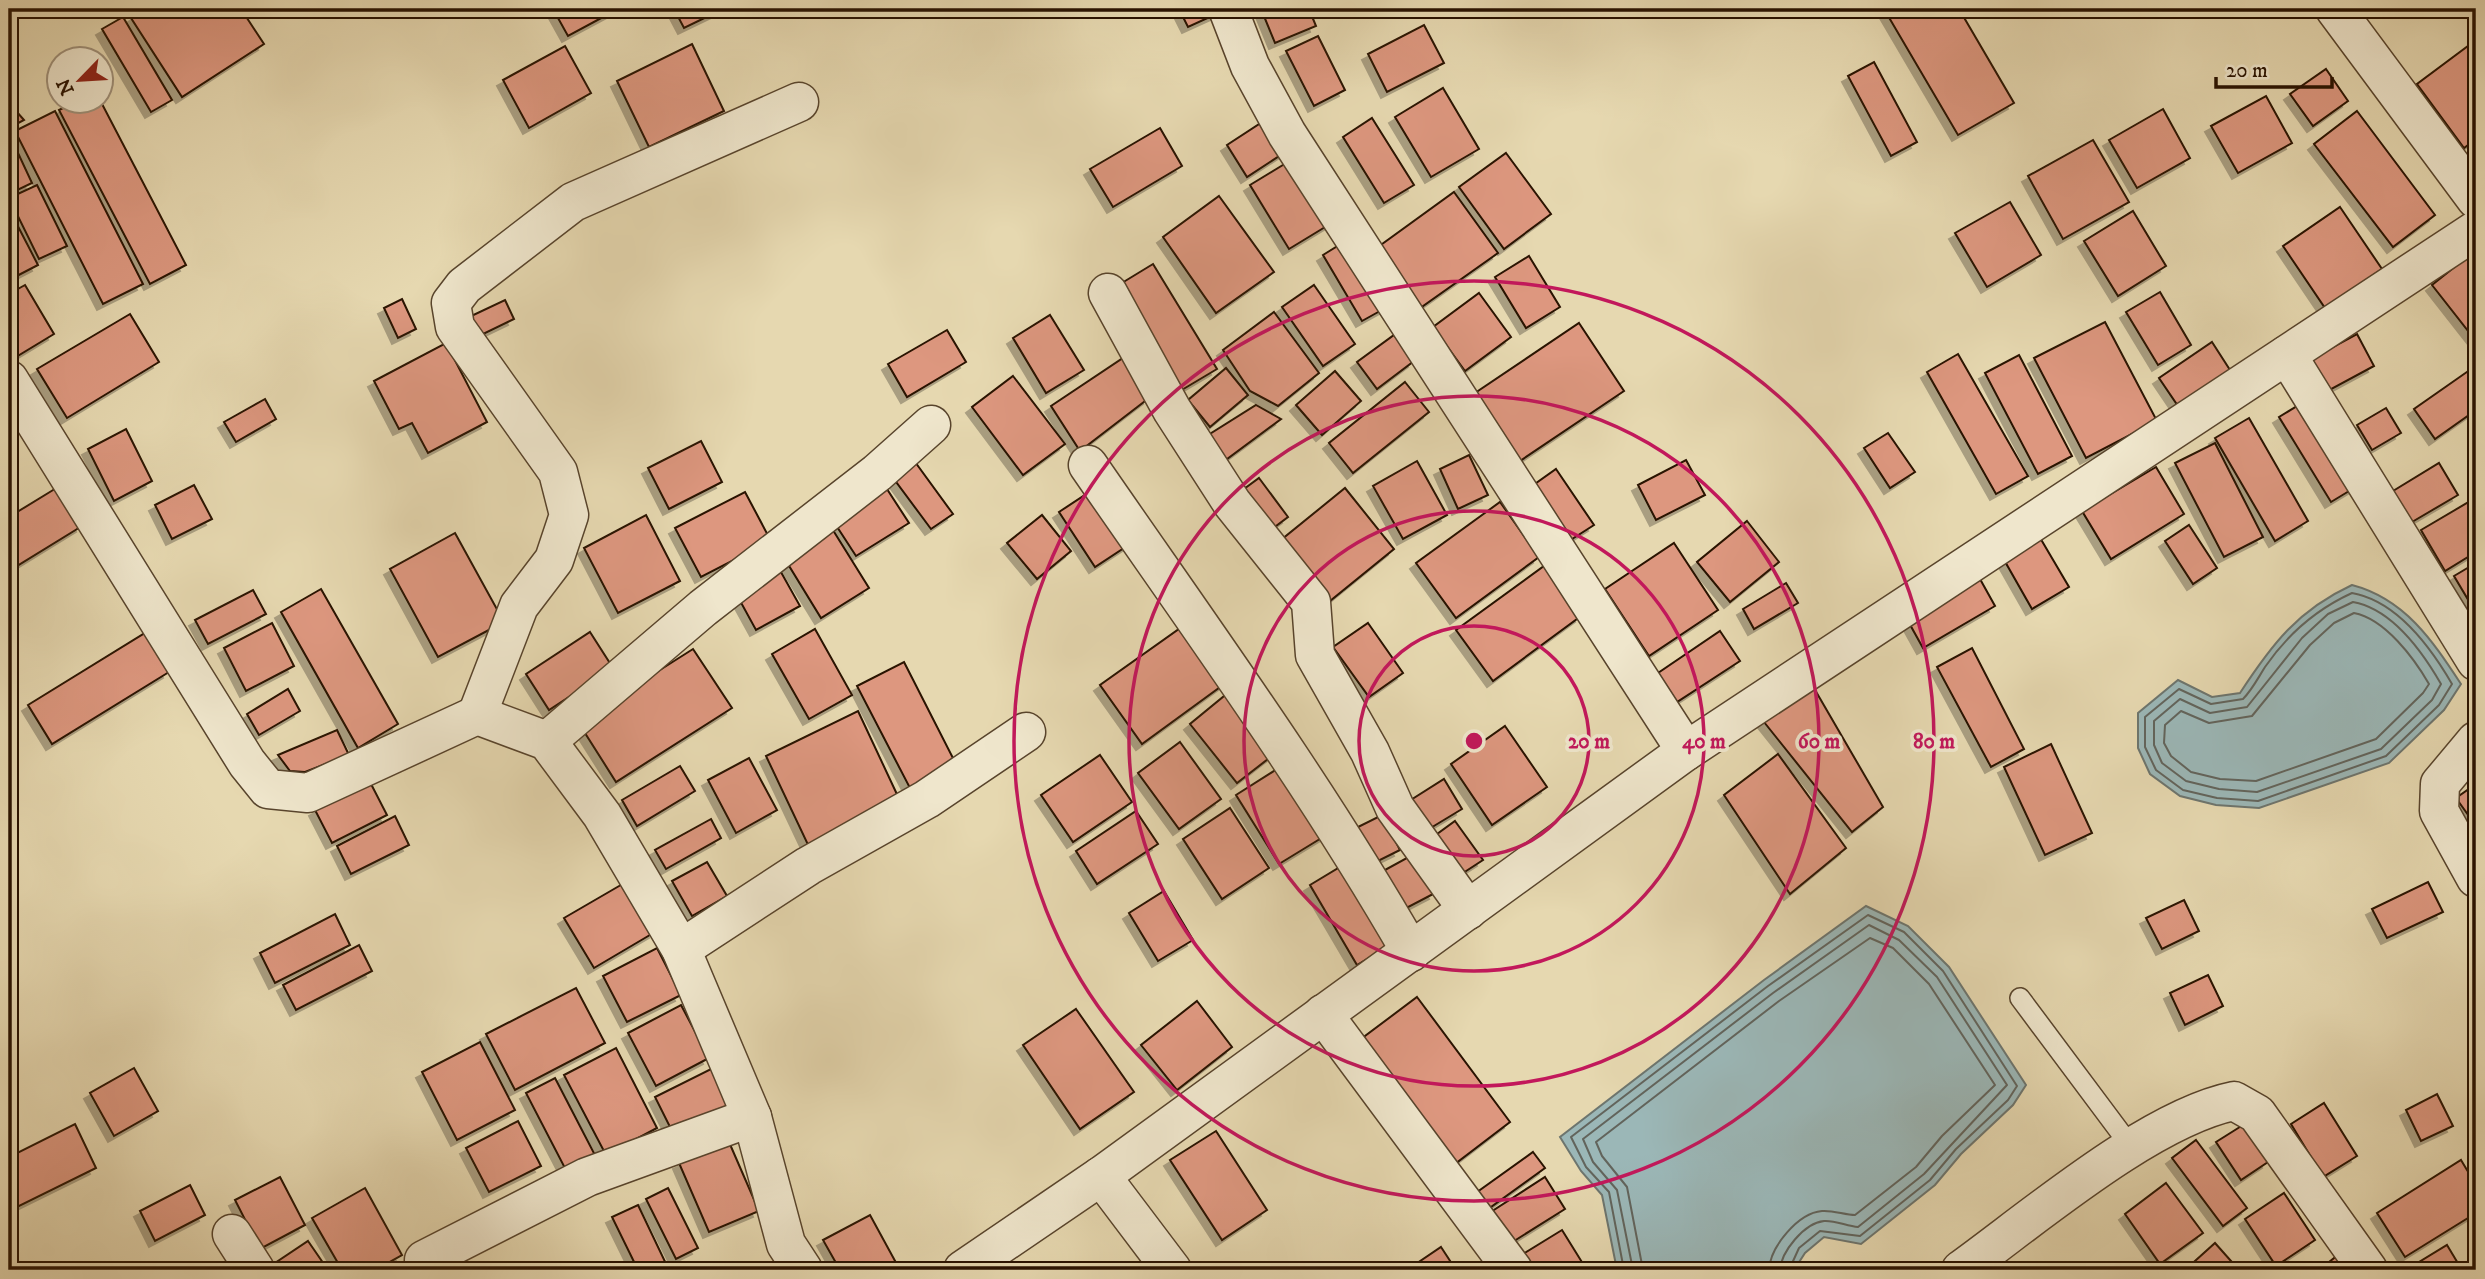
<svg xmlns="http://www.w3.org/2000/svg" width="2485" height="1279" viewBox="0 0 2485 1279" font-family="'IM FELL DW Pica',serif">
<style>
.water{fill:#9bb7b7;stroke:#6d756e;stroke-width:2}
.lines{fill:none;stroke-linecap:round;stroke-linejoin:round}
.shore{stroke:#62645c;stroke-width:2}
.building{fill:#dd977f;stroke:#291200;stroke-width:2;filter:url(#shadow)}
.lane-casing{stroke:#58442c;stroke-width:22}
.street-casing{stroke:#58442c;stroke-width:41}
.lane{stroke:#efe6cc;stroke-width:19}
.street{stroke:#efe6cc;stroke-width:38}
.ring{fill:none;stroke:#c2185b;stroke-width:3.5}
.centre{fill:#c2185b;stroke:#efe6cc;stroke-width:3.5}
.ring-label{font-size:21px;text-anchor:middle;font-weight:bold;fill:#c2185b;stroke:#efe6cc;stroke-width:7;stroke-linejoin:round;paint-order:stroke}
</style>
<defs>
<filter id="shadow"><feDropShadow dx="-6" dy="6" stdDeviation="0" flood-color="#0004"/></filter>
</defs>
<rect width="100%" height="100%" fill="#e6d8b0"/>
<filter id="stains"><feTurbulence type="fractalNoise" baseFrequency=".00286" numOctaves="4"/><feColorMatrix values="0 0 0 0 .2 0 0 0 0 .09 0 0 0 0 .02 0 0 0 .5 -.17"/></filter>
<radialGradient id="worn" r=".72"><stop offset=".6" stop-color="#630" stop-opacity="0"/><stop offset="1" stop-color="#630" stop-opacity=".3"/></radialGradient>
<g class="water">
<path d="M2352,585C2405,599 2432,640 2461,684L2444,710L2389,763L2259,808L2216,805L2180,796L2150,774L2138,748V713L2178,680L2212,697L2240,693C2272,644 2298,610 2352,585Z"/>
<polygon points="1866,906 1908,926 1949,967 2026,1085 2013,1105 1961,1154 1935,1185 1861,1244 1824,1237 1805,1253 1794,1270 1617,1270 1602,1195 1581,1171 1560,1137 1764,980"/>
</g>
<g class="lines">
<g class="shore">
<path d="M2352,593C2397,601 2430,646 2452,684L2439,705L2386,756L2258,801L2217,798L2183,790L2156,770L2145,747V717L2179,689L2211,704L2243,699C2252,690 2258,678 2265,667C2287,635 2317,609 2352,593Z"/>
<path d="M2353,602C2392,609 2422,651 2441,684L2432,700L2381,749L2257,792L2219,789L2186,781L2162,763L2154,745V721L2180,699L2210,713L2247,707L2302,638L2328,614Z"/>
<path d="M2354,613C2385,619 2414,658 2429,684L2423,693L2376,739L2256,781L2220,779L2191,772L2171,756L2164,743L2165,725L2181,711L2209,723L2252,716L2310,645L2334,623Z"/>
<polyline points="1624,1270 1609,1192 1586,1167 1571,1137 1768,986 1868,915 1904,932 1943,971 2017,1086 2008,1100 1956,1149 1930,1180 1860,1236 1820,1231 1799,1248 1789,1270"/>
<path d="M1633,1270L1617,1190L1593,1162L1583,1139L1773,993L1869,925L1899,940L1937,977L2007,1085L1924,1174L1858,1227C1847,1226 1834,1220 1824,1221C1804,1223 1781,1252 1780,1270"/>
<path d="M1643,1270L1627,1187L1602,1156L1596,1142L1779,1001L1870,938L1893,948L1929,984L1995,1085L1942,1136L1916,1167L1855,1215C1845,1215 1833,1210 1822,1211C1798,1213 1770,1247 1769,1270"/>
</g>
</g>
<g class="building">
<polygon points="145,9 241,9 264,44 182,97 131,18"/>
<polygon points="553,9 618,9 568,36"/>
<polygon points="674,9 723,9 684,28"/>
<polygon points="1179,9 1222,9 1223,11 1188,27"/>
<polygon points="1261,9 1309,9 1316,26 1275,43"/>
<polygon points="1884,9 1959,9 2014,103 1958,135"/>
<polygon points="123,17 172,100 151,112 102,29"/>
<polygon points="1424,25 1444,63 1387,92 1368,54"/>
<polygon points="1318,36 1345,90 1314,106 1286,51"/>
<polygon points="2476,40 2476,139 2464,148 2417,84"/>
<polygon points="692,44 724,111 649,147 617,81"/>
<polygon points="565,46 591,93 529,128 503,80"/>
<polygon points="1874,62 1917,142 1891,156 1848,76"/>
<polygon points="2326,69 2348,101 2313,126 2290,94"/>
<polygon points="1443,88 1479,149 1431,177 1395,117"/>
<polygon points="2266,96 2292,143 2238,173 2211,126"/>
<polygon points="75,102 101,102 186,265 150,284 59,110"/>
<polygon points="9,103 24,120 9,128"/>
<polygon points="2163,109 2190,158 2137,188 2109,140"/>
<polygon points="55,111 143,284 103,304 15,131"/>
<polygon points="2357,111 2435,215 2393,247 2314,144"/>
<polygon points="1270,117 1290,149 1247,177 1227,145"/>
<polygon points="1372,118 1414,185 1384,203 1343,137"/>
<polygon points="1160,128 1182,166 1113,207 1090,169"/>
<polygon points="11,138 32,183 9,194 9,139"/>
<polygon points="2093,140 2129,202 2063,239 2028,176"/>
<polygon points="1506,153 1551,214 1504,249 1459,187"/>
<polygon points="1296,157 1335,221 1289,249 1250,185"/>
<polygon points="37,185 67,246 39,259 9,198"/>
<polygon points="1454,192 1498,253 1416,311 1378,247"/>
<polygon points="1219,196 1274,272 1216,313 1163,237"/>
<polygon points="2010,202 2041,255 1987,287 1955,233"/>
<polygon points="2340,207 2382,269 2325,308 2283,246"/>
<polygon points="9,209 38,265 9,280"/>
<polygon points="2133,211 2166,266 2118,296 2084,241"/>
<polygon points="1349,239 1389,306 1362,321 1323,255"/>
<polygon points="2476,250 2476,341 2432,285"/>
<polygon points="1529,256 1560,307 1526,328 1495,277"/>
<polygon points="1153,264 1217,369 1175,394 1112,289"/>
<polygon points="25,285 54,334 11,360 9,294"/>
<polygon points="1314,285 1355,344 1323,366 1282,307"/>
<polygon points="2160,292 2191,345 2158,365 2126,312"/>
<polygon points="1479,293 1511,337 1465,371 1433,327"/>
<polygon points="402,299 416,329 398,338 384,308"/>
<polygon points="505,300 514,319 477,337 467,318"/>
<polygon points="1274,312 1319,373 1278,406 1250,391 1223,350"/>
<polygon points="130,314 159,362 67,418 37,369"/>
<polygon points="1050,315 1084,370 1046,393 1013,338"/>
<polygon points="2105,322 2157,421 2086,458 2034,358"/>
<polygon points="1579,323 1624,391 1520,461 1475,393"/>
<polygon points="947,330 966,362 907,397 888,364"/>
<polygon points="2357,334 2374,366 2324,393 2307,361"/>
<polygon points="1394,335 1414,361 1377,389 1357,362"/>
<polygon points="2212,342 2230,370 2178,406 2159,378"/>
<polygon points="446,343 487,422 428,453 412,423 399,429 374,381"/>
<polygon points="1958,354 2028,476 1996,494 1927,372"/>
<polygon points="2019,355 2072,456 2038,474 1985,373"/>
<polygon points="1123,358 1149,398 1080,451 1051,406"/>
<polygon points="2474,367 2476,410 2435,439 2414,409"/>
<polygon points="1226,368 1248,395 1210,427 1188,400"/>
<polygon points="1335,371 1361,401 1322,435 1296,405"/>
<polygon points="1013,376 1065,444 1023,475 972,407"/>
<polygon points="1405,382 1429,412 1353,473 1329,443"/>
<polygon points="265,399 276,419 236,442 224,422"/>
<polygon points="2307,400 2359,485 2331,502 2279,417"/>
<polygon points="1256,405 1281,419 1223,462 1205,437"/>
<polygon points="2386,408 2401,433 2372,450 2357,425"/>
<polygon points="2249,418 2308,521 2275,541 2215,438"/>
<polygon points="126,429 152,481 114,501 88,449"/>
<polygon points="1888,433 1915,472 1890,488 1864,448"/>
<polygon points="701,441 722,482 669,509 648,468"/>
<polygon points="2215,443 2263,537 2224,557 2175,463"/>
<polygon points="910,455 953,514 931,529 888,471"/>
<polygon points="1469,455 1488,495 1458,509 1440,469"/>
<polygon points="1686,460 1705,495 1656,520 1638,485"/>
<polygon points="1417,461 1447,515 1403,539 1373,486"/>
<polygon points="2439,463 2458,495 2412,522 2393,491"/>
<polygon points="2156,467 2184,514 2111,559 2082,511"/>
<polygon points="1556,469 1594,525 1569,541 1532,486"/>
<polygon points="1259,478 1288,517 1272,529 1244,489"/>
<polygon points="194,485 212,519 172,539 155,505"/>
<polygon points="885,486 909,523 856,556 832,519"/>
<polygon points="58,487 82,526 12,569 9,564 9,517"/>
<polygon points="1345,488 1394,549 1330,601 1281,540"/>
<polygon points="1094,489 1130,544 1095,567 1059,512"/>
<polygon points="745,492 771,541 701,577 675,528"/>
<polygon points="2472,500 2476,508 2476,552 2445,571 2421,530"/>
<polygon points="1500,502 1539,557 1456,618 1416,563"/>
<polygon points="646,515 680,581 618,613 584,548"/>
<polygon points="1042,515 1071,551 1037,579 1007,543"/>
<polygon points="1747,521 1779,562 1730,602 1697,562"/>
<polygon points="2189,525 2217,568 2193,584 2165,541"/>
<polygon points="831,527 869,588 821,618 783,556"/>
<polygon points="455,533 504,622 438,657 390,569"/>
<polygon points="2039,536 2069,587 2032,609 2003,558"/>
<polygon points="1674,543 1718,610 1649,656 1605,589"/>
<polygon points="2476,563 2476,613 2454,576"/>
<polygon points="777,565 800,606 756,630 733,588"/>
<polygon points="1544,566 1581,616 1493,681 1456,630"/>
<polygon points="1980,579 1995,606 1923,648 1908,621"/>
<polygon points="1786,583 1798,603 1754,629 1743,609"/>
<polygon points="321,589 398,724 358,748 281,612"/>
<polygon points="253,590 266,614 208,644 195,620"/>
<polygon points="272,623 294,666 246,691 224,648"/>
<polygon points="1368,623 1403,673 1369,697 1333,647"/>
<polygon points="1186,624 1227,682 1142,744 1100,685"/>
<polygon points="815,629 852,695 809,719 772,654"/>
<polygon points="1720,631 1740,661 1677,702 1658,673"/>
<polygon points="590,632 613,668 549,710 526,674"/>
<polygon points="145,633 169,672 52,744 28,705"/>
<polygon points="1972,648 2024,749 1991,767 1937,667"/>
<polygon points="693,649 732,708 616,782 578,722"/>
<polygon points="904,662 957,766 911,790 857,686"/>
<polygon points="1811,683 1883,807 1852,832 1764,722"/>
<polygon points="288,689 300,711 259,735 247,714"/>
<polygon points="1229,692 1277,752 1237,783 1190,724"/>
<polygon points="858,711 902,805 810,849 766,756"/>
<polygon points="1505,726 1547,787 1492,825 1451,764"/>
<polygon points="337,730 349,755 305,772 290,771 278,755"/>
<polygon points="1180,742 1221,799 1179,829 1138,773"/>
<polygon points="2051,744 2092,833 2045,855 2004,767"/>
<polygon points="1778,754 1846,848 1790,894 1724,795"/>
<polygon points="1100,755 1132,802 1073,842 1041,795"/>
<polygon points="749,758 777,810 736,833 708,780"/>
<polygon points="1285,764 1328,834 1279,864 1236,795"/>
<polygon points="680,766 695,791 637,826 622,800"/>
<polygon points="1444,779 1462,809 1424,832 1406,803"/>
<polygon points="370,782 387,815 332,843 315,810"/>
<polygon points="2476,784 2476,826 2456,798"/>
<polygon points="1230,808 1269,868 1222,899 1183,839"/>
<polygon points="1136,811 1158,844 1097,884 1076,851"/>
<polygon points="1382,815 1400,850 1370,865 1352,830"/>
<polygon points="395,816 409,845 351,874 337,846"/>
<polygon points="711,819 721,838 666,869 655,850"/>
<polygon points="1455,821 1483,860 1460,875 1433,837"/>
<polygon points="1414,854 1435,893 1395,914 1374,876"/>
<polygon points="1350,861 1397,941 1357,965 1310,885"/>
<polygon points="707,862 727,896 692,916 672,881"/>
<polygon points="626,882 655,932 594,968 564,918"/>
<polygon points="2428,882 2443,912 2387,938 2372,909"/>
<polygon points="1164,891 1193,940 1158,961 1129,913"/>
<polygon points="2184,900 2199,931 2162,949 2146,918"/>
<polygon points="335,914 350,945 275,983 260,953"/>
<polygon points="359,945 372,971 296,1010 283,985"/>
<polygon points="657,948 681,995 627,1022 603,976"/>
<polygon points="2208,975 2223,1006 2185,1025 2170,993"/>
<polygon points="576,988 605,1043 515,1090 486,1034"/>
<polygon points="1417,997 1510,1122 1451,1167 1357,1042"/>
<polygon points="1197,1001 1232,1047 1177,1090 1141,1045"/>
<polygon points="681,1005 709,1058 656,1086 628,1033"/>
<polygon points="1076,1009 1134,1092 1080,1129 1023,1045"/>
<polygon points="480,1042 515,1110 457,1140 422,1072"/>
<polygon points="616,1048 657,1128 606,1155 564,1075"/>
<polygon points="134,1068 158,1111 114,1136 90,1093"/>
<polygon points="711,1069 731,1110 676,1139 655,1097"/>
<polygon points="555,1078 597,1159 568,1174 526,1093"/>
<polygon points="2437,1094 2453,1126 2421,1141 2406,1110"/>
<polygon points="2324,1103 2357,1156 2323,1177 2291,1124"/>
<polygon points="518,1121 541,1166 489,1192 466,1148"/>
<polygon points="75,1124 96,1168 9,1211 9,1157"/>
<polygon points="2243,1125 2268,1162 2241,1180 2216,1142"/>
<polygon points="1216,1131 1267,1210 1222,1240 1170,1160"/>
<polygon points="2196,1140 2247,1208 2223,1226 2172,1158"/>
<polygon points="729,1142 759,1211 709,1232 679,1163"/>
<polygon points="1533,1152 1545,1168 1484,1212 1473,1195"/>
<polygon points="2461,1160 2476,1185 2476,1213 2405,1257 2377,1213"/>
<polygon points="280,1177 305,1225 260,1249 235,1200"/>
<polygon points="1545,1177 1565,1209 1503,1248 1483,1217"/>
<polygon points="2166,1183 2203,1233 2160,1264 2125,1214"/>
<polygon points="190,1185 205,1215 155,1241 140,1211"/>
<polygon points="365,1188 402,1255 375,1270 342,1270 312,1218"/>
<polygon points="668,1188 698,1248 676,1259 646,1199"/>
<polygon points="2284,1193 2315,1240 2276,1266 2245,1219"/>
<polygon points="638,1205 669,1270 638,1270 612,1217"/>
<polygon points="870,1215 900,1270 840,1270 823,1240"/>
<polygon points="1562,1230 1585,1267 1579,1270 1522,1270 1515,1259"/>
<polygon points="308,1241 328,1270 271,1270 269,1267"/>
<polygon points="2215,1243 2239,1270 2185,1270"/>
<polygon points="2447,1245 2462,1270 2406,1270"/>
<polygon points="1441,1247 1456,1270 1407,1270"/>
<polygon points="2343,1251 2358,1270 2319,1270"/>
</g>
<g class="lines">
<defs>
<polyline id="lane" points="2020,998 2132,1148"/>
<g id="street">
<polyline points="1228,9 1250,66 1287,134 1686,751"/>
<polyline points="2335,9 2476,199"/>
<polyline points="1108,293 1172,410 1232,503 1311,602 1315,655 1370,752 1395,808 1468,910"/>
<polyline points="2287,355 2476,661"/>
<polyline points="9,380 247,763 268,789 308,793 477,715 547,741 602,815 681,949 752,1117 786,1244 803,1270"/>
<path d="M1088,465C1199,626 1314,783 1411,952"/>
<polyline points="477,715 519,606 554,560 569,515 558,472 455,327 451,303 464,286 573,202 799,102"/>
<polyline points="547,741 703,608 877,473 931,425"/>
<polyline points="2476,741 2440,784 2439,811 2476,878"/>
<polyline points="681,949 808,866 927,799 1026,732"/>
<polyline points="1323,1014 1513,1270"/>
<polyline points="1101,1176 1172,1270"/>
<polyline points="232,1234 255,1270"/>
<polyline points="424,1260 587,1177 752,1117"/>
<polyline points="963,1270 1101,1176 1686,751 2476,230"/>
<path d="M1961,1270C2033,1218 2150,1118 2234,1101L2257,1114L2368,1270"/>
</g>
</defs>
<use href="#lane" class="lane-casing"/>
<use href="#street" class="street-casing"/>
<use href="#lane" class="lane"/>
<use href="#street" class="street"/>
</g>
<g class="ring">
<circle cx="1474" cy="741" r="115"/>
<circle cx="1474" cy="741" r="230"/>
<circle cx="1474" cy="741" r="345"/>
<circle cx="1474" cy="741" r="460"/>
</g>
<circle cx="1474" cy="741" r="10" class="centre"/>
<g class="ring-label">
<text x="1589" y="748">20 m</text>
<text x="1704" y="748">40 m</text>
<text x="1819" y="748">60 m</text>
<text x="1934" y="748">80 m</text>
</g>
<rect width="2485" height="1279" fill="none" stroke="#e6d8b0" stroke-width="35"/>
<rect x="10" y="10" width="2464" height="1258" fill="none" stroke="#291200" stroke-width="3.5"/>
<rect x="18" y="18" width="2450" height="1244" fill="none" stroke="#291200" stroke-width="2"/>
<g transform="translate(80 80) rotate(245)"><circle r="33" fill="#efe6cc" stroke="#a0917a" stroke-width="2"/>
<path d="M0-5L12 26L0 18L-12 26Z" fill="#8f2418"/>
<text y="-10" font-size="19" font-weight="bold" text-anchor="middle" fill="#291200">N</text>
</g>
<path d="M2216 77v10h116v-10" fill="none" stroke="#291200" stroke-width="3.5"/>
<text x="2226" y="77" font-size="21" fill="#291200" stroke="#efe6cc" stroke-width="5" paint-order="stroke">20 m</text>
<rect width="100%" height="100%" filter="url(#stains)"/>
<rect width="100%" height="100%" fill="url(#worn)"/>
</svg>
